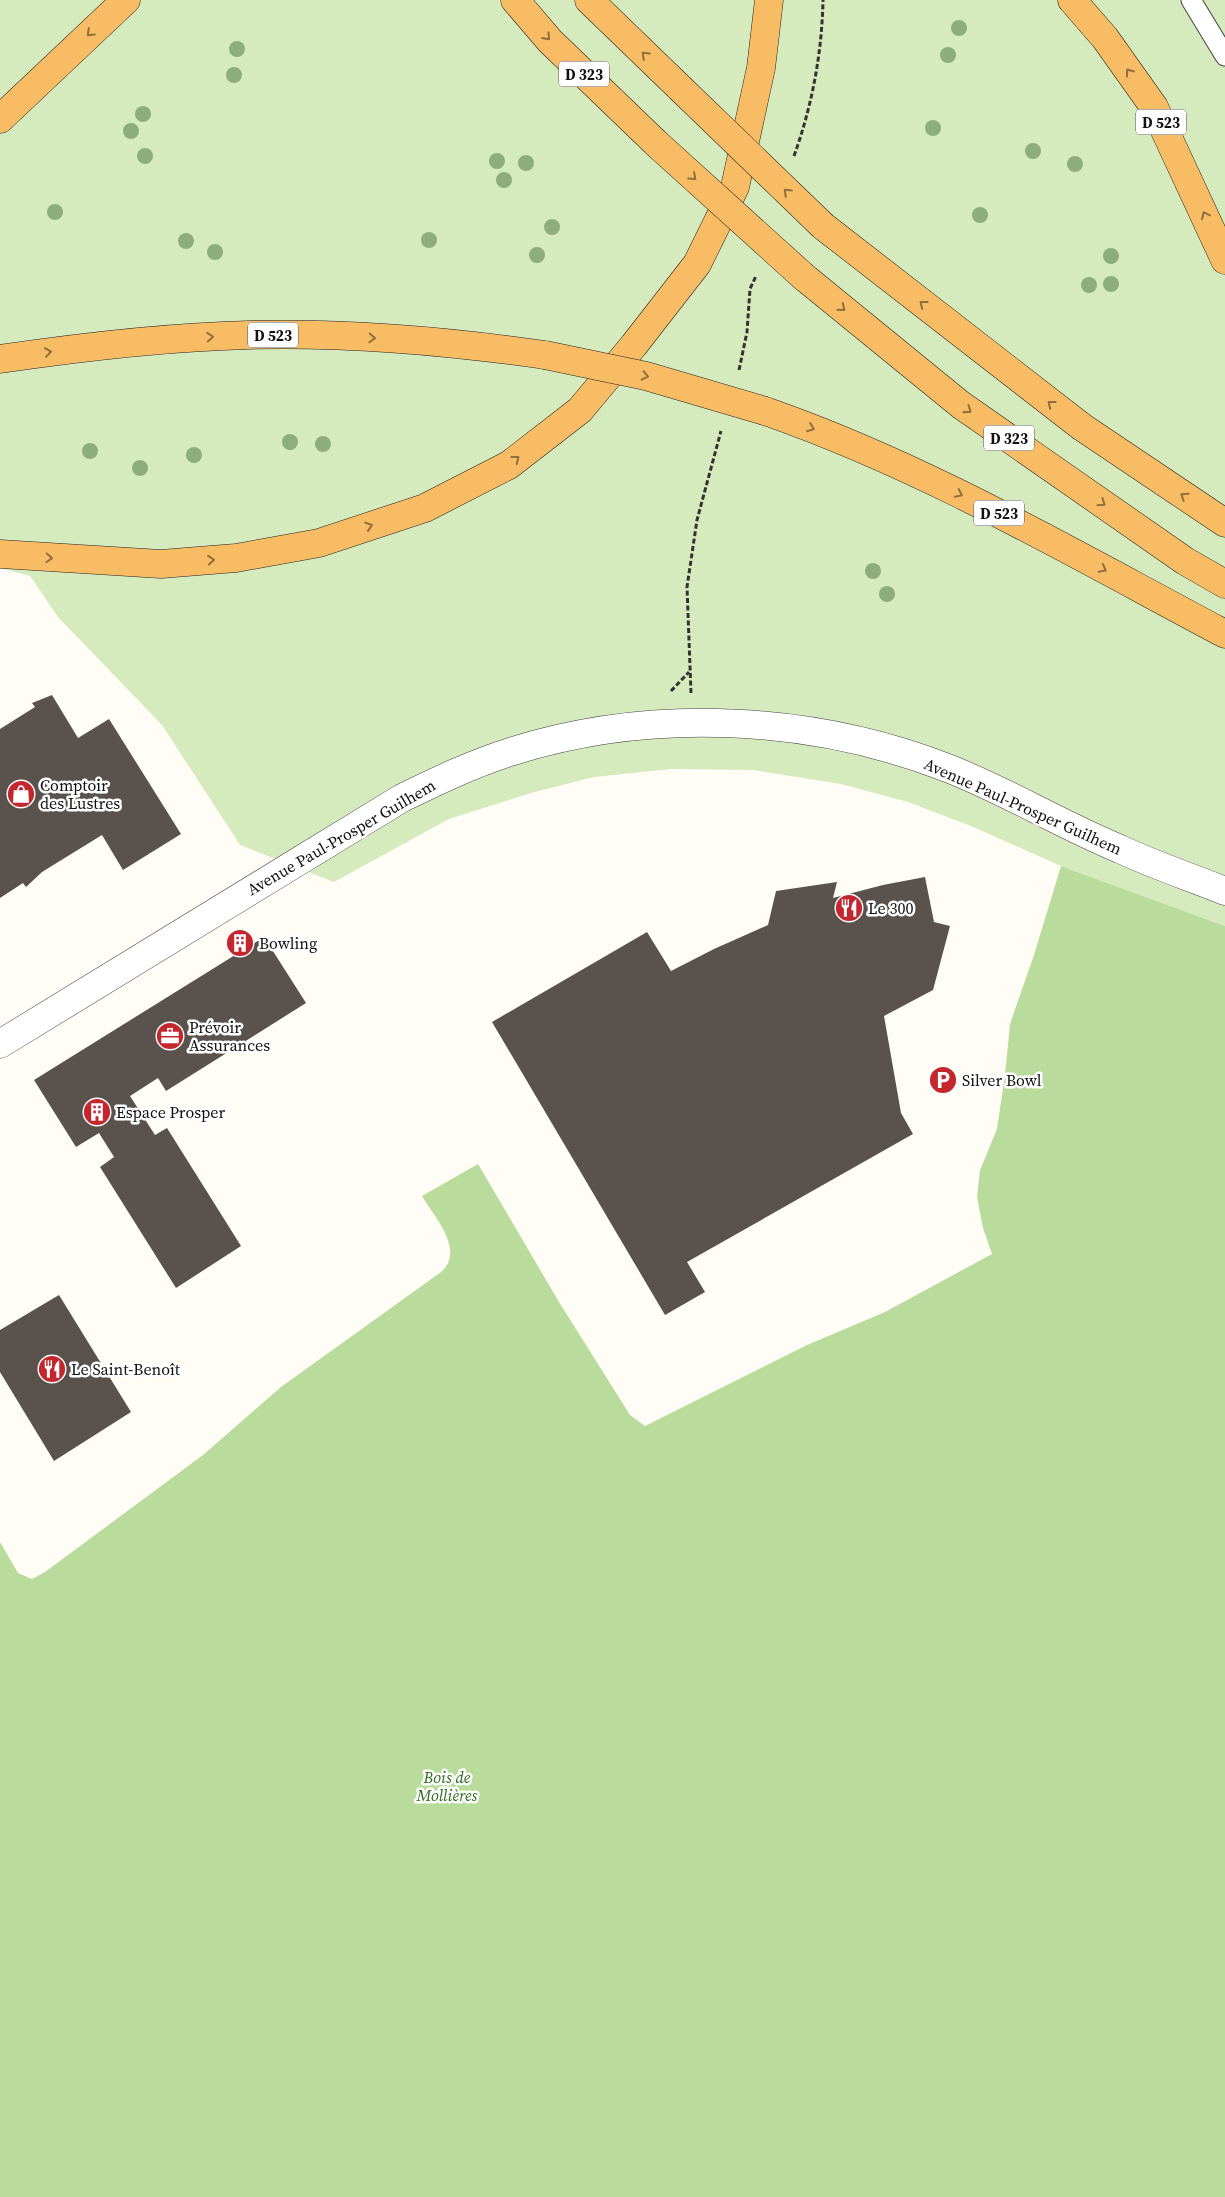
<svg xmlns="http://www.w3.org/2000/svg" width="1225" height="2197" viewBox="0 0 1225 2197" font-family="'Source Serif 4',serif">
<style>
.green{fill:#d5ebbd}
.forest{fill:#b9dc9c}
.building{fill:#5a524d}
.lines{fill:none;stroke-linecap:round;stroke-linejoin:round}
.service-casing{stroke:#444;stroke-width:21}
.minor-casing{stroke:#444;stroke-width:29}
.trunk-casing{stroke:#222;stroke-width:29}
.path{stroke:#333;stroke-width:3;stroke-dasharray:5 2.5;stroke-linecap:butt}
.service{stroke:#fff;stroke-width:19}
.minor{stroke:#fff;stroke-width:28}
.trunk{stroke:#f7bc64;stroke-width:28}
.trunk-bridge-casing{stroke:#222;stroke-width:29;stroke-linecap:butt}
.trunk-bridge{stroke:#f7bc64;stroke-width:28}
.tree{fill:#8dad7f}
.oneway{stroke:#906f3f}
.labels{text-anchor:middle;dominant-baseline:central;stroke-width:5;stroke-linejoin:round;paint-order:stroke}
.shield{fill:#fff;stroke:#585858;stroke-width:1}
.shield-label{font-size:15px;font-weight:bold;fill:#111}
.poi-label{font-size:16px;fill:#111;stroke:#fff;text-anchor:start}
.street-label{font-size:16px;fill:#111;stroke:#fff}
.park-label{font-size:16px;font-style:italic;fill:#2f6b1f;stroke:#fff}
</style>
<rect width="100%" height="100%" fill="#fffdf5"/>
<polygon class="green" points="0,0 1225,0 1225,926 1061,866 971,826 908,802 841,784 753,770 671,769 594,777 531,793 449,819 334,882 240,845 162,725 58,617 30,576 0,568"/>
<path class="forest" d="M1061,866L1225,926V2197H0V1542L18,1573L32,1579L45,1572L203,1455L281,1387L441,1272C466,1250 434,1217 422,1196L478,1164L559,1302L630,1415L645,1426L807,1345L885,1312L992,1254L983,1228L977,1197L980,1170L997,1129L1005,1075L1010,1024L1034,955Z"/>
<g class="building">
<polygon points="52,695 78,738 109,719 181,834 123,870 102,835 42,872 26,887 23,883 0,898 0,729 35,707 32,703"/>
<polygon points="925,877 934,922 950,926 933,990 884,1016 901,1113 913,1134 687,1262 705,1292 665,1315 492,1022 647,932 671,971 714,949 768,925 776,891 837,882 833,898 883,885"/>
<polygon points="246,932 253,943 234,954 227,943"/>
<polygon points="264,937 306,1003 166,1091 158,1078 130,1096 155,1135 167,1128 241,1246 176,1288 100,1167 114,1157 99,1133 76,1147 34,1080"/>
<polygon points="59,1295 131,1412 54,1461 0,1372 0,1330"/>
</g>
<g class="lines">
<defs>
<polyline id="service" points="1191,0 1225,56"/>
<path id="minor" d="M0,1044L402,798C437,781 472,764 510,752C651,707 813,715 950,769C1008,792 1062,825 1120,849C1154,865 1190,877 1225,891"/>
<g id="trunk">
<polyline points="515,0 550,41 657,144"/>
<polyline points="589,0 680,88"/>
<polyline points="1072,0 1105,38 1154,107 1225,260"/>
<polyline points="0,119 126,0"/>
<polyline points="823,226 1082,427 1225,523"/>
<polyline points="804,277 961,405 1185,561 1225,584"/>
<path d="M0,359C82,347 165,337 248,335C347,332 447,341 545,355"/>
<path d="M765,411C926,467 1074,554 1225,634"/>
<polyline points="0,554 161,564 236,558 319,543 425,508 509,465 580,410 634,345 697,264 735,187 761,68 769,0"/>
</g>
</defs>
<use href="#service" class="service-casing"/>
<use href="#minor" class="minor-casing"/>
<use href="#trunk" class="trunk-casing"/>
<g class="path">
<path d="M794,156C812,106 822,53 823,0"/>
<polyline points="739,370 747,332 750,289 756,276"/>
<polyline points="671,691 689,672"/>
<polyline points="691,693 687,587 697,520 721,431"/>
</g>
<use href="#service" class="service"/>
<use href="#minor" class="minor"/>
<use href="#trunk" class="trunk"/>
<defs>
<g id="trunk-bridge">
<polyline points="680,88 823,226"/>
<polyline points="657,144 804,277"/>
<polyline points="545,355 646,376 765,411"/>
</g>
</defs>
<use href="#trunk-bridge" class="trunk-bridge-casing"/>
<use href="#trunk-bridge" class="trunk-bridge"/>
</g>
<g class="tree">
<circle cx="959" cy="28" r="8"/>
<circle cx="237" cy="49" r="8"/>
<circle cx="948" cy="55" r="8"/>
<circle cx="234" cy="75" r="8"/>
<circle cx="143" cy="114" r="8"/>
<circle cx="933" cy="128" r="8"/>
<circle cx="131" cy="131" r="8"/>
<circle cx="1033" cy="151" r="8"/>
<circle cx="145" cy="156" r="8"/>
<circle cx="497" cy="161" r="8"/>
<circle cx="526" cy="163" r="8"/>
<circle cx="1075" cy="164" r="8"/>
<circle cx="504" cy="180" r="8"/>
<circle cx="55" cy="212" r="8"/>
<circle cx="980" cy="215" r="8"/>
<circle cx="552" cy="227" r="8"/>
<circle cx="429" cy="240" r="8"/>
<circle cx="186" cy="241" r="8"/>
<circle cx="215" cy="252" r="8"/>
<circle cx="537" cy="255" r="8"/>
<circle cx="1111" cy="256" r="8"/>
<circle cx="1111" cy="284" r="8"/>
<circle cx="1089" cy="285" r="8"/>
<circle cx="290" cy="442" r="8"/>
<circle cx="323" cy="444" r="8"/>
<circle cx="90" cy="451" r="8"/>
<circle cx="194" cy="455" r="8"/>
<circle cx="140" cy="468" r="8"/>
<circle cx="873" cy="571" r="8"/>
<circle cx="887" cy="594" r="8"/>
</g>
<defs><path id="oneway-chevron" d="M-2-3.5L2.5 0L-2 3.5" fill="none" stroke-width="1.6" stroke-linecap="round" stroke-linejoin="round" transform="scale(1.25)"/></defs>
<g class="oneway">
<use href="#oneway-chevron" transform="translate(90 33) rotate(137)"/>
<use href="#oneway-chevron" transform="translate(547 37) rotate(48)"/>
<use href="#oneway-chevron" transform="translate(645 55) rotate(-136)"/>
<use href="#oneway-chevron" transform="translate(1129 72) rotate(-126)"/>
<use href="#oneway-chevron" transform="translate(693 177) rotate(42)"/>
<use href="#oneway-chevron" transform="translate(787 192) rotate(-136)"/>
<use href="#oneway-chevron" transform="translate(1205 215) rotate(-115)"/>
<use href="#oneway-chevron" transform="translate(923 304) rotate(-142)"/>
<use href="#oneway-chevron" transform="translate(842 308) rotate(39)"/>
<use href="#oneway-chevron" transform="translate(210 337) rotate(-4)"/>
<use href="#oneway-chevron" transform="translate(372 338) rotate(3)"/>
<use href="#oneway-chevron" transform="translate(48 352) rotate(-8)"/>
<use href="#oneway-chevron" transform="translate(645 376) rotate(13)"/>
<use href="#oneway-chevron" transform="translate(1051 404) rotate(-142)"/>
<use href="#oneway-chevron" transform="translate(968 410) rotate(35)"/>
<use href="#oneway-chevron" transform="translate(811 428) rotate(21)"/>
<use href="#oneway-chevron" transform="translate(516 459) rotate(-38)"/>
<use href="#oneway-chevron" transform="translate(959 494) rotate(26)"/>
<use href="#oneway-chevron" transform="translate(1184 496) rotate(-146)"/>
<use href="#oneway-chevron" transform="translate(1102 503) rotate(35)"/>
<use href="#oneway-chevron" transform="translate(369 526) rotate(-18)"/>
<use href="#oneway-chevron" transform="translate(49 558) rotate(3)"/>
<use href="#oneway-chevron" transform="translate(211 560) rotate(-5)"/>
<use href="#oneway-chevron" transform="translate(1103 569) rotate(28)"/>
</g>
<defs>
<symbol id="shop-disc" viewBox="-11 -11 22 22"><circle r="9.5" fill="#c4262e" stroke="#fff"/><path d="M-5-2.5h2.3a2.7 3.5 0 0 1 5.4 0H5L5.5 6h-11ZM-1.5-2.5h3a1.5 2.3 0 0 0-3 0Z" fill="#fff"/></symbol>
<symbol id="restaurant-disc" viewBox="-11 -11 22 22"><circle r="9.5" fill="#c4262e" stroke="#fff"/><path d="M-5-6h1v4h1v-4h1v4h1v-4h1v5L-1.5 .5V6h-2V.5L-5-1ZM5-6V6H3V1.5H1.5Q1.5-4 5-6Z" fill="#fff"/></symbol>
<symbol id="building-disc" viewBox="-11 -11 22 22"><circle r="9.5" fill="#c4262e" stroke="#fff"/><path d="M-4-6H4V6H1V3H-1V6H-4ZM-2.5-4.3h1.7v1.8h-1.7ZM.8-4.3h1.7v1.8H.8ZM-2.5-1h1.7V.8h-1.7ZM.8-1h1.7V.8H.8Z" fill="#fff"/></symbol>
<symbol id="office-disc" viewBox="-11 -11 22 22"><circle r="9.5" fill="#c4262e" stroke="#fff"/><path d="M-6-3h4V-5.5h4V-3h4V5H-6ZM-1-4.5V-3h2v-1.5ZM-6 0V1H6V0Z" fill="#fff"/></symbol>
<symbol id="parking-disc" viewBox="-11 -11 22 22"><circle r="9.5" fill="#c4262e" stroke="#fff"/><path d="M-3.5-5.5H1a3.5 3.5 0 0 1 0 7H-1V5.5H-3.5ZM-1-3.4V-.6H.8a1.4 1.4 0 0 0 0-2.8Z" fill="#fff"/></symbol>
</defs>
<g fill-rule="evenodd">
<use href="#shop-disc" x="5" y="778" width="32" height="32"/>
<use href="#restaurant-disc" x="833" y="892" width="32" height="32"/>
<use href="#building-disc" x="224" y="927" width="32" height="32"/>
<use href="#office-disc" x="154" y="1020" width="32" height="32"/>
<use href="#parking-disc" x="927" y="1064" width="32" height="32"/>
<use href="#building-disc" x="81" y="1096" width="32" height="32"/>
<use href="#restaurant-disc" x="36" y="1353" width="32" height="32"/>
</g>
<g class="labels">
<g class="shield">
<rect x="559" y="61.5" width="50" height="25" rx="4"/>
<rect x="1136" y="109.5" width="50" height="25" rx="4"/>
<rect x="248" y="322.5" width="50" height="25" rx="4"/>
<rect x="984" y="425.5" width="50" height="25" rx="4"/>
<rect x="974" y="500.5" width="50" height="25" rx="4"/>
</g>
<g class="shield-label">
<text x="584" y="74">D 323</text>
<text x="1161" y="122">D 523</text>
<text x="273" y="335">D 523</text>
<text x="1009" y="438">D 323</text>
<text x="999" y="513">D 523</text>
</g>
<g class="poi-label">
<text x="40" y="785">Comptoir<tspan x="40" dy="18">des Lustres</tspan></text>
<text x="868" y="908">Le 300</text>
<text x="259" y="943">Bowling</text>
<text x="189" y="1027">Prévoir<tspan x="189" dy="18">Assurances</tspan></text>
<text x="962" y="1080">Silver Bowl</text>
<text x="116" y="1112">Espace Prosper</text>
<text x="71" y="1369">Le Saint-Benoît</text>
</g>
<g class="street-label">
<text transform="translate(1023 806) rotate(24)">Avenue Paul-Prosper Guilhem</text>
<text transform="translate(341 837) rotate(-30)">Avenue Paul-Prosper Guilhem</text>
</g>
<g class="park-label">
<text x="447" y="1777">Bois de<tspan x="447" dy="18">Mollières</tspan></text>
</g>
</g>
</svg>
